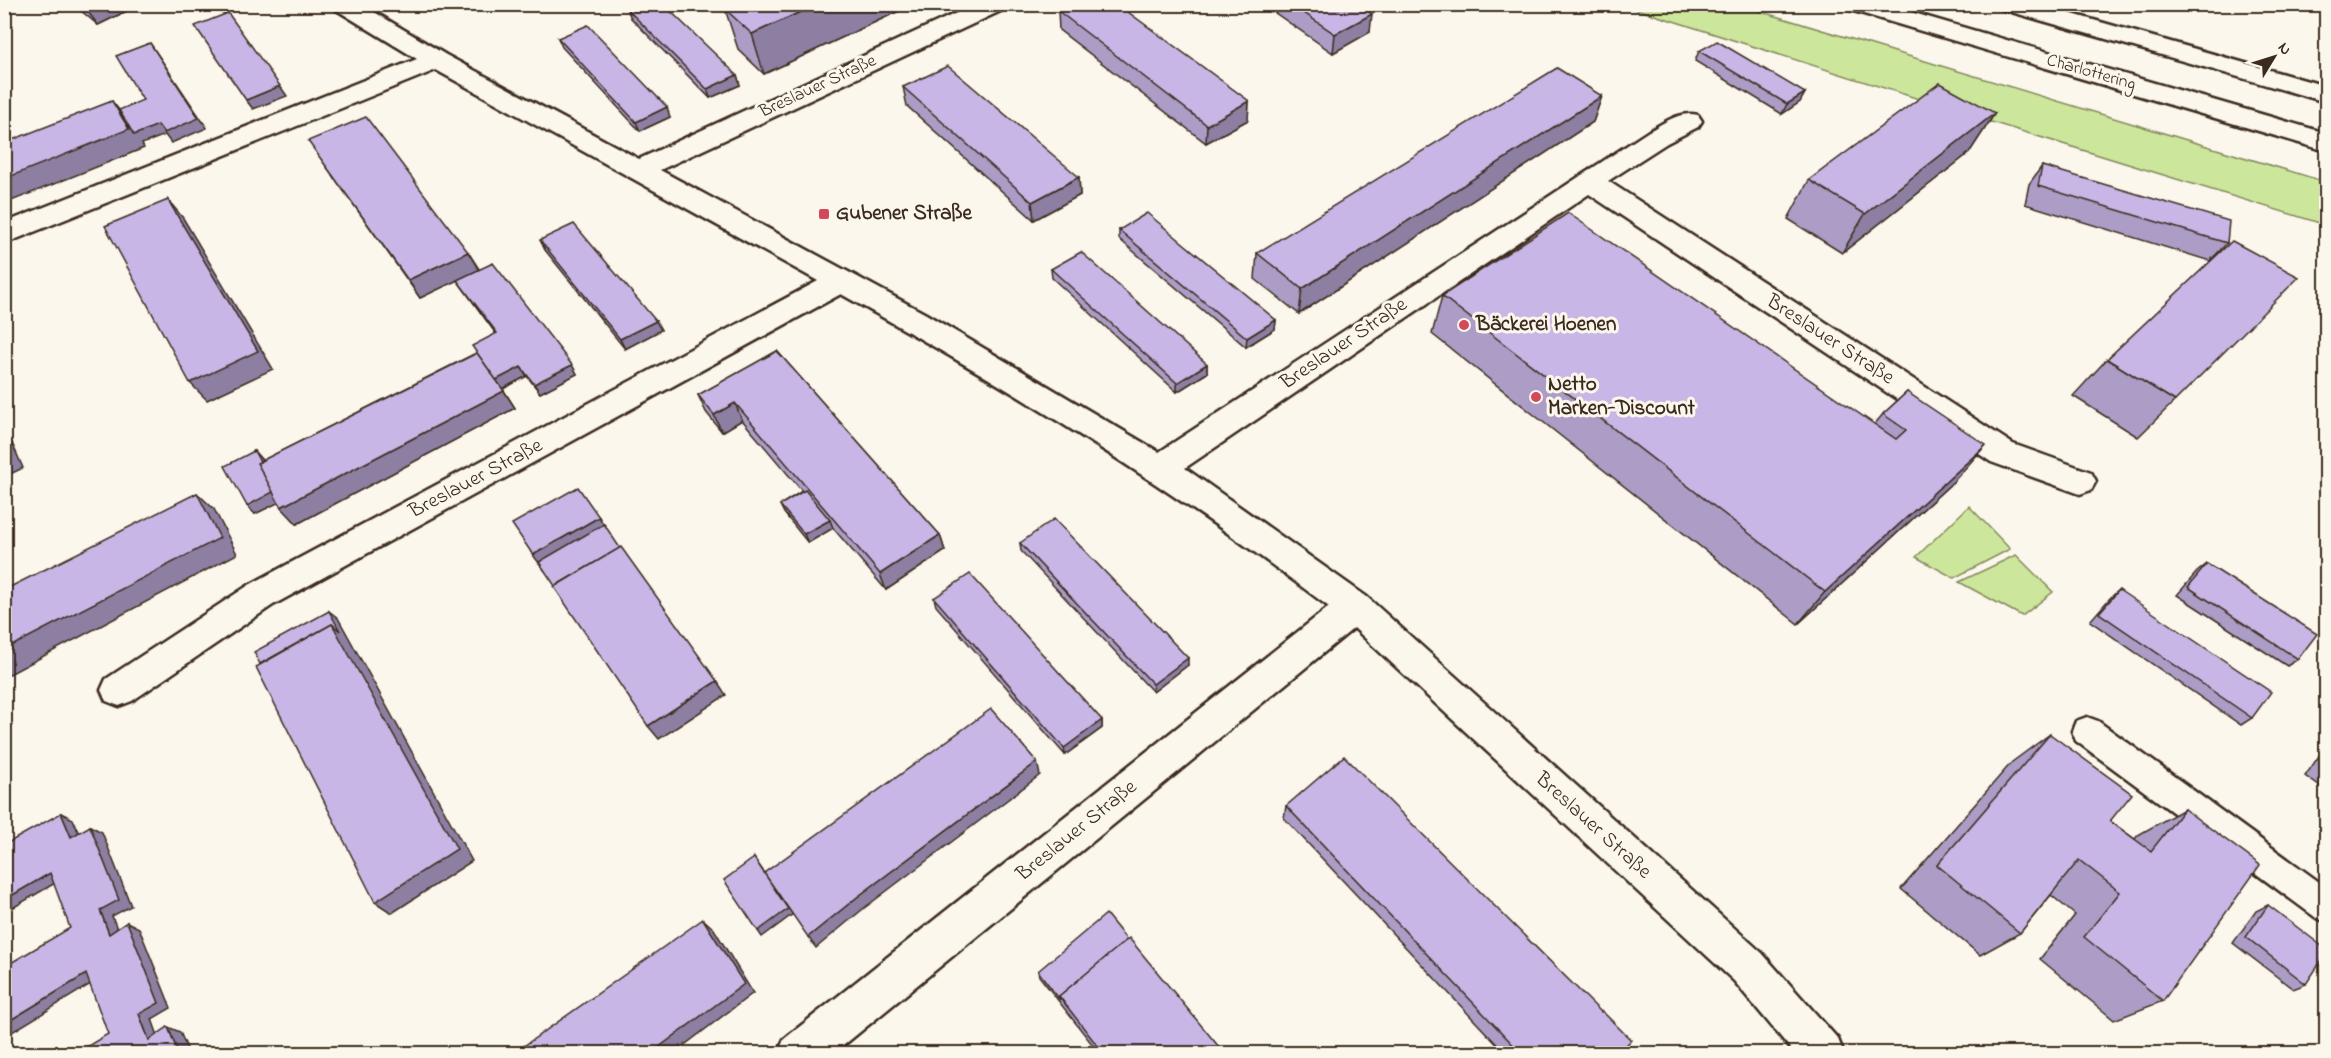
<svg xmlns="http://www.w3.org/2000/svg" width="2331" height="1058" viewBox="0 0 2331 1058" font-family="'Indie Flower',sans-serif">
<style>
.green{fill:#cce69c;stroke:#84885d;stroke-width:1.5}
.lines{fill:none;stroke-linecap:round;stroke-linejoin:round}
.service-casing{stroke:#3b2a1e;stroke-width:5}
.minor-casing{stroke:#3b2a1e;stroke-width:5}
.trunk-casing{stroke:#3b2a1e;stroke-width:5}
.service{fill:#fbf7ec;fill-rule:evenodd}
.minor{fill:#fbf7ec;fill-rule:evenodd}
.trunk{fill:#fbf7ec;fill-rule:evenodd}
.wall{fill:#ac9dc6;stroke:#3b2a1e;stroke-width:1.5}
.shaded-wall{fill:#8c7fa1;stroke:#3b2a1e;stroke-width:1.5}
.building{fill:#c8b6e6;stroke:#3b2a1e;stroke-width:1.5}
.poi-dot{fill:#d1495b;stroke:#fbf7ec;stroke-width:2}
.labels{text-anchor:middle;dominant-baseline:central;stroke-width:6;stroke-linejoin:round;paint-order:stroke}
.far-street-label{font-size:18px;fill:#3b2a1e;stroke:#fbf7ec}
.poi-label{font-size:21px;font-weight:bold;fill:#3b2a1e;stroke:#fbf7ec;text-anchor:start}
.street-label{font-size:21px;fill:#3b2a1e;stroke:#fbf7ec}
</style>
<rect width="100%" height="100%" fill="#fbf7ec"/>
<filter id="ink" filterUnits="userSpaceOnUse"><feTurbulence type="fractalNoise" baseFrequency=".0167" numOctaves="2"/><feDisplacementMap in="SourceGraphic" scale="12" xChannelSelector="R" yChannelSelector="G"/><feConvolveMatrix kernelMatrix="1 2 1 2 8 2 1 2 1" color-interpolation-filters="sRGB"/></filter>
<g filter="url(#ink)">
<g class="green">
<polygon points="1623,5 1739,5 2326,182 2326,225 1988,121"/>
<polygon points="1969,506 2010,549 1954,578 1916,557"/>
<polygon points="2016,555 2053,592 2022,616 1959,582"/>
</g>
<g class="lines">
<defs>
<polygon id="service" points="2087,717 2098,721 2326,887 2326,922 2315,917 2076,741 2072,731 2076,721"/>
<path id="minor" d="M331,4H361L446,55L639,159L976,4H1009L1005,9L660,170L926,314L1159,452L1649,131C1664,123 1680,110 1698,115L1702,121L1698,127L1667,143L1608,181L2013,444L2091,472L2096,481L2091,490L2080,494L1991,462L1589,194L1185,468L1367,597L1762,953L1838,1039L1844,1054H1795L1734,981L1354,628L833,1054H778L784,1039L1329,607C1175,490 1011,388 841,294L273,605L132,701L119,706L106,701L101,690L106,679L249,585L818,281L436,70L4,244V223L417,59L335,9Z"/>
<g id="trunk">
<polygon points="1843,4 1883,4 2326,133 2326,151 1847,9"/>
<polygon points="1997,4 2037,4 2326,86 2326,102 2001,9"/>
</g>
</defs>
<use href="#service" class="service-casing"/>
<use href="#minor" class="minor-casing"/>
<use href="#trunk" class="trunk-casing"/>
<use href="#service" class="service"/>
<use href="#minor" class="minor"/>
<use href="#trunk" class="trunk"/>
</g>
<g class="wall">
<polygon points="73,4 141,4 98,25"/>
<polygon points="737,4 914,4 764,74 738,49 725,9"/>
<polygon points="1262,4 1358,4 1370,32 1333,53"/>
<polygon points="627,9 737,75 740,85 710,98 631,18"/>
<polygon points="1058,11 1249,101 1248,120 1206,143 1059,30"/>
<polygon points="558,38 670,117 640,131 562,47"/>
<polygon points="1699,51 1805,93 1800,102 1782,114 1695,61"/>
<polygon points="903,87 1079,177 1080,195 1034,220 907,106"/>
<polygon points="1602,96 1593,122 1299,314 1255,279 1257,253"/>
<polygon points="1995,113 1969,153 1842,253 1788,219 1809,180"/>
<polygon points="321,159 468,252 479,269 572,365 577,374 540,393 527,376 503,389 515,408 297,524 278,502 255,514 263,460 476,353 496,334 457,280 420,298"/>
<polygon points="2042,166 2227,243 2210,261 2025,204 2029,184"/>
<polygon points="1119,230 1276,320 1275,329 1246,347 1119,239"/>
<polygon points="540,240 656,321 661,330 625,349 545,250"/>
<polygon points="1051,269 1207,364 1207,373 1177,392 1052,278"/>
<polygon points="1442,296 1874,425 1883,414 1907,392 1955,480 1798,624 1432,334"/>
<polygon points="777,351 940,535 945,551 886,590 833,528 808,543 784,513 780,505 802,491 742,420 722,432 706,412 698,395"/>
<polygon points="2107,359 2175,401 2138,437 2073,396"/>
<polygon points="1020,543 1188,665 1153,692 1021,551"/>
<polygon points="2207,564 2298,659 2287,666 2177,595 2197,572"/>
<polygon points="2119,590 2252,718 2241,725 2090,621 2110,598"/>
<polygon points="934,598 1102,720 1102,728 1065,755 936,606"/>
<polygon points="2050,734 2110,821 2135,839 2138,835 2184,809 2163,1001 2114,1020 2040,959 2075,915 2051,895 2020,933 1980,955 1901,889 2012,762"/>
<polygon points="2326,746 2326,791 2305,776"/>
<polygon points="1286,806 1619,1053 1505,1053 1284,818"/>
<polygon points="2268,905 2306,984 2293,989 2233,943 2256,911"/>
<polygon points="1127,940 1224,1053 1099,1053 1039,976 1038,971"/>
</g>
<g class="shaded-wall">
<polygon points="82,4 141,4 98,25"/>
<polygon points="818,4 914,4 764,74 752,34"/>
<polygon points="1372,14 1370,32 1333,53 1335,34"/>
<polygon points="150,43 207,128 171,143 165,135 142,144 144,148 4,204 4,179 112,101 127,120 158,125"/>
<polygon points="737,75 740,85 710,98 707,89"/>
<polygon points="280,86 287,96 253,109 246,100"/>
<polygon points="1805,93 1800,102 1782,114 1787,104"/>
<polygon points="1602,96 1593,122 1299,314 1302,289"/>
<polygon points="1249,101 1248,120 1206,143 1207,125"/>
<polygon points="667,107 670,117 640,131 636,122"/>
<polygon points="1995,113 1969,153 1842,253 1865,214"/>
<polygon points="1079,177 1080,195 1034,220 1032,202"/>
<polygon points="168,200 183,218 273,369 207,400 190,383"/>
<polygon points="468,252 479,270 420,298 408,280"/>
<polygon points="1276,320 1275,329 1246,347 1247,338"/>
<polygon points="656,321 661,330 625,349 620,339"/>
<polygon points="1207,364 1207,373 1177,392 1177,383"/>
<polygon points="572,365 577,374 540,393 534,384"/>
<polygon points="521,367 527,376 502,389 496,380"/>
<polygon points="504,391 515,408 297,524 281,507"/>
<polygon points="735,403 742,420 722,432 714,415"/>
<polygon points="4,425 23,468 4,477"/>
<polygon points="1986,445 1955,480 1798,624 1825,592"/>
<polygon points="254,451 262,460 284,500 255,514 247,506"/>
<polygon points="197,493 214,509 237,554 4,677 4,650"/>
<polygon points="599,517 609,533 545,571 533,555"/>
<polygon points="830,520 833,528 808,543 804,534"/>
<polygon points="940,535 945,551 886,590 880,574"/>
<polygon points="329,611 338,618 472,861 392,913 375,902 332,624"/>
<polygon points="1188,658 1188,665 1153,692 1153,684"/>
<polygon points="717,681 726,695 659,739 648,726"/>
<polygon points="1102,720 1102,728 1065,755 1064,748"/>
<polygon points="1037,762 1040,775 863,909 816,948 808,937 856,898"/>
<polygon points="61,813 73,819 83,843 71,837"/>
<polygon points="90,826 102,832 131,906 112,916 121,939 109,934 100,910"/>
<polygon points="754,858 793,914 762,937 758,931"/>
<polygon points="50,873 62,879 4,913 4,900"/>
<polygon points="703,919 714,929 753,993 674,1053 651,1053"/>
<polygon points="127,922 139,928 171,1008 152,1019 161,1044 149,1040 139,1014"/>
<polygon points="86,974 99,979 4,1037 4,1024"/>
<polygon points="168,1027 180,1032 189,1053 178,1053"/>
</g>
<g class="building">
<polygon points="637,4 663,4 737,75 707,89 627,9"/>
<polygon points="737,4 818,4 752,34 725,9"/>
<polygon points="1072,4 1117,4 1249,101 1207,125 1058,11"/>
<polygon points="1291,4 1358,4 1372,14 1335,34"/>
<polygon points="228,13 280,86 246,100 195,26"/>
<polygon points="588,25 667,107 636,122 558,38"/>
<polygon points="1717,41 1805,93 1787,104 1699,51"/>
<polygon points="150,43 199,118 164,133 158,125 134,135 119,110 143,100 116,56"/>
<polygon points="948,66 1079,177 1032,202 903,87"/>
<polygon points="1557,68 1602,96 1302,289 1257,253"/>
<polygon points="1940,83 1995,113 1865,214 1809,180"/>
<polygon points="112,101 129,129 4,179 4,143"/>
<polygon points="366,117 468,252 408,280 308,141"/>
<polygon points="2042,166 2229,221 2227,243 2038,186"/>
<polygon points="168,200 258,351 190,383 105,226"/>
<polygon points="1147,213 1276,320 1247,338 1119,230"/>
<polygon points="1568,213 1896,439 1906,430 1883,414 1907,392 1986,445 1825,592 1442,296"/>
<polygon points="574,224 656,321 620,339 540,240"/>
<polygon points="2232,241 2299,277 2175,401 2107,359"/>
<polygon points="1081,252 1207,364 1177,383 1051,269"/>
<polygon points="493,263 572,365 534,384 521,367 496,380 472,346 497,333 457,280"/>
<polygon points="777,351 940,535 880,574 735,403 714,415 698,395"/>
<polygon points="477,353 504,391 281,507 257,463"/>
<polygon points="254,451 260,462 257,463 273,492 247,506 225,466"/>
<polygon points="578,487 599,517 533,555 512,524"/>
<polygon points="805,490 830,520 804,534 780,505"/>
<polygon points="197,493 220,538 4,650 4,590"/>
<polygon points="1054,519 1188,658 1153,684 1020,543"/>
<polygon points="604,524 620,548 555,586 539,562"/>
<polygon points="621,547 717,681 648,726 554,587"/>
<polygon points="2207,564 2317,634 2298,659 2188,587"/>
<polygon points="970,574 1102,720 1064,748 934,598"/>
<polygon points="2119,590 2271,692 2252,718 2099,613"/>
<polygon points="329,611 340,631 332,624 260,664 254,652"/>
<polygon points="332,624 457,849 375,902 256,667"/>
<polygon points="991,709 1037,762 856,898 808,937 764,873"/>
<polygon points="2050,734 2132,794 2110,821 2151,851 2184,809 2260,865 2163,1001 2084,937 2120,892 2079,860 2020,933 1937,865"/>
<polygon points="1344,756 1601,1012 1602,1011 1631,1040 1619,1053 1521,1053 1286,806"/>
<polygon points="61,813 71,837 90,826 119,900 100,910 109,934 127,922 159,1003 139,1014 149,1040 168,1027 178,1053 76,1053 108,1034 86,974 4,1024 4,967 70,928 50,873 4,900 4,845"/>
<polygon points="754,858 788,909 758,931 724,880"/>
<polygon points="2268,905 2326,949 2326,954 2306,984 2246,937"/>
<polygon points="1106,914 1127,940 1059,996 1060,1000 1038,971"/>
<polygon points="703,919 744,984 651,1053 514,1053"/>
<polygon points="1129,938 1224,1053 1103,1053 1059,996"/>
</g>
</g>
<g class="poi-dot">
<rect x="818" y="208" width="12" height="12" rx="3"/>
<circle cx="1464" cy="325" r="6"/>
<circle cx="1536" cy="397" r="6"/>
</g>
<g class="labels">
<g class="far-street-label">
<text transform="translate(2091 73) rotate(16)">Charlottering</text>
<text transform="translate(818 87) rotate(-25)">Breslauer Straße</text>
</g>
<g class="poi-label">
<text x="836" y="214">Gubener Straße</text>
<text x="1476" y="325">Bäckerei Hoenen</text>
<text x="1548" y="385">Netto<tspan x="1548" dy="24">Marken-Discount</tspan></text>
</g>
<g class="street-label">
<text transform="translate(1830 340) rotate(33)">Breslauer Straße</text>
<text transform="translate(1344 344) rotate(-34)">Breslauer Straße</text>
<text transform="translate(476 479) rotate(-28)">Breslauer Straße</text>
<text transform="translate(1593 826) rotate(42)">Breslauer Straße</text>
<text transform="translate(1077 831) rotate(-39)">Breslauer Straße</text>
</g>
</g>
<rect width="2331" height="1058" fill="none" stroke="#fbf7ec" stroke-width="24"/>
<rect x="12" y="12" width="2307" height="1034" fill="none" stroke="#3b2a1e" stroke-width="2" filter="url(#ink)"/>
<g transform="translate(2274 57) rotate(52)" stroke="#fbf7ec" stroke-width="4.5" paint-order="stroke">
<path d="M0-4.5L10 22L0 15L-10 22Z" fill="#3b2a1e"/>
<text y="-9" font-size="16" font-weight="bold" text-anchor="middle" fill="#3b2a1e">N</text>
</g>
</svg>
